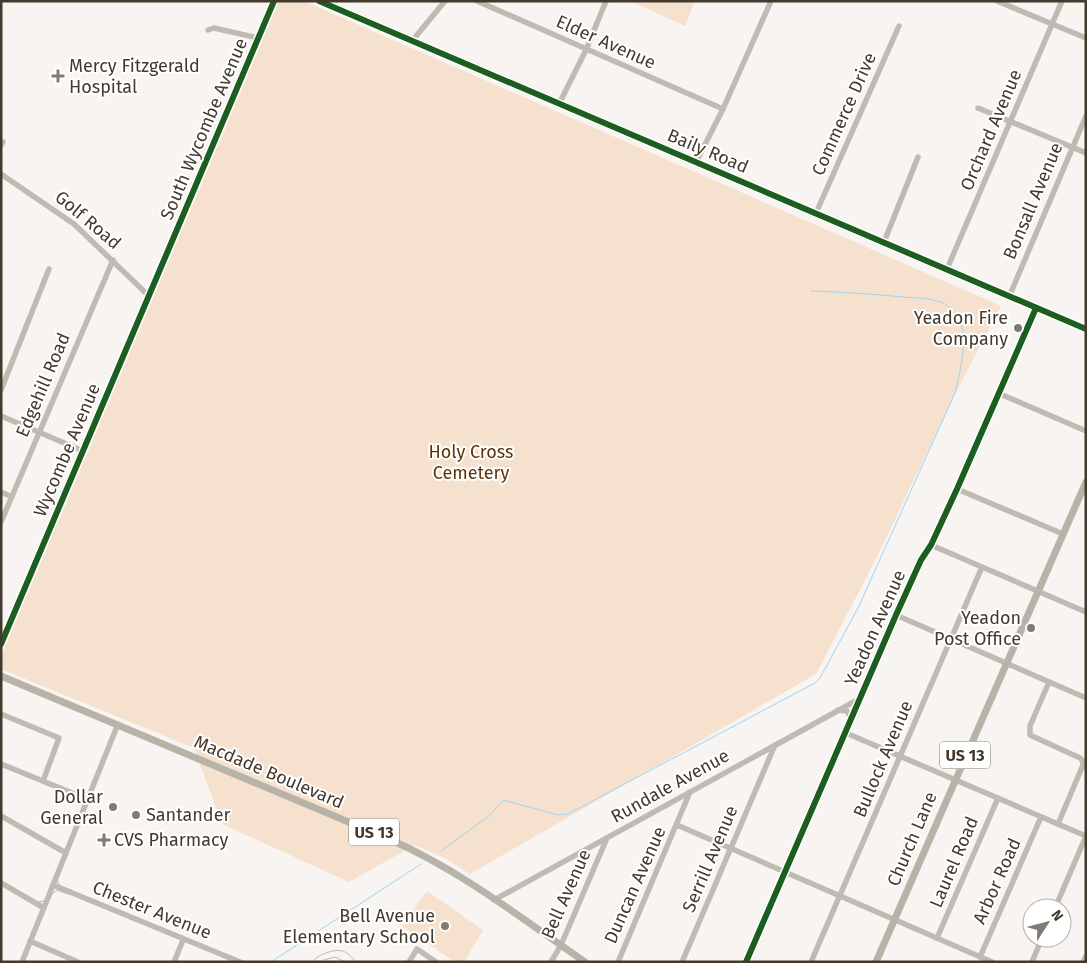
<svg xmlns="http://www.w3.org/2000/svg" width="1087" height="963" viewBox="0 0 1087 963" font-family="'Fira Sans',sans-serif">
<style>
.green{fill:#f5e1ce}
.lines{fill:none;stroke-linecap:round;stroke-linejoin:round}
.stream{stroke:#a0d3f1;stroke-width:1}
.minor{stroke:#bfbbb2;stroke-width:5.5}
.major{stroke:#b7b3a8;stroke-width:7}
.tram{stroke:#bcb8b3;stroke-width:1}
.cycleway-casing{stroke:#fff;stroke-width:9}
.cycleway{stroke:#1b5e20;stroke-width:6}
.poi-dot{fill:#837a72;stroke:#fff;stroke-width:2}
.labels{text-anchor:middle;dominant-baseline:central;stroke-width:4;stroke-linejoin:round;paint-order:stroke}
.shield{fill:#fff;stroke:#7c746c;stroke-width:1}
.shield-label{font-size:16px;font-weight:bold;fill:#44392d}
.street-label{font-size:18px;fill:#44392d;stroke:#fff}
.poi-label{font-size:18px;fill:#44392d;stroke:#fff;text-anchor:end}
.park-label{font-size:18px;fill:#5b360a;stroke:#fff}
</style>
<rect width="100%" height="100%" fill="#f7f4f2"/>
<g class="green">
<polygon points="279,1 304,1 1001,306 953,398 879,553 816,674 470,874 446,859 415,845 349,882 222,824 194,748 1,669 1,656"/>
<polygon points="630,1 695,1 685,26"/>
<polygon points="427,891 483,930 464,962 455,962 402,926"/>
</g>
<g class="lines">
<g class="stream">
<path d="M441,851L489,816L503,800L558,815L568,814L815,683L820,678L858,608L955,393C959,377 968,340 961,325C958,317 949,305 941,302C929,298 916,298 903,297C873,294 842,292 811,291"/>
<polyline points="271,962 421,864"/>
</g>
<g class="minor">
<polyline points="319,1 1086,329"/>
<polyline points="477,1 723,109"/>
<polyline points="997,1 1086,38"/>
<polyline points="208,30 214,28 258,38"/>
<polyline points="412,41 445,1"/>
<polyline points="559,104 586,50 606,1"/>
<polyline points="978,108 1086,153"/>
<polyline points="1,145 3,142"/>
<polyline points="696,162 723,109 771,1"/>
<polyline points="1,174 74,224 149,296"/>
<polyline points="816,213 899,26"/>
<polyline points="884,242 918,157"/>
<polyline points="947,269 1062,1"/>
<polyline points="1009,297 1086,116"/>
<polyline points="1,390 49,269"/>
<polyline points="998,393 1086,431"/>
<polyline points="1,416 83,451"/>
<polyline points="957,489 1063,534"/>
<polyline points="1,492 12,497"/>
<polyline points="1,522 113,260"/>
<polyline points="931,545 1086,612"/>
<polyline points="896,615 1086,698"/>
<polyline points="1,644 274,1"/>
<polyline points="1049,682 1030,726 1030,735 1080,758 1083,761 1083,765 1058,824"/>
<polyline points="838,710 847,711 850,716 851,721"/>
<polyline points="1,714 59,738 43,781"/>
<polyline points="846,733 1086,836"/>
<polyline points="1,764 87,799"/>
<polyline points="1,816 66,853"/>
<polyline points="677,825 992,962"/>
<polyline points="1,883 44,908"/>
<polyline points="53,885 240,962"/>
<polyline points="494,900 861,698"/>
<polyline points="1055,908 1086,836"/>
<polyline points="937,938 998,798"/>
<polyline points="30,941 78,962"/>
<polyline points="980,957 1041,817"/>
<polyline points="22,962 118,724"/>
<polyline points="174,962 183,940"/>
<polyline points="409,962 417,949 436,962"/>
<polyline points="551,962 561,945 607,838"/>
<polyline points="618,962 690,792"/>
<polyline points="682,962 775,745"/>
<polyline points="746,962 896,615 921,560 931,545 957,489 1036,308"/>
<polyline points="811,962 982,567"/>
<polyline points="1032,962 1042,938"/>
<polyline points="1083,962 1086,956"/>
</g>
<g class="major">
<path d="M1,676L389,839C460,870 521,918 585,962"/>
<polyline points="876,962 1086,482"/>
</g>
<g class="tram">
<polyline points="1,765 78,797 83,802 83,809 57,874 57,880 60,886 184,938 245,962"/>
<polyline points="1,882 38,902 44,901 57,890 68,894"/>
<polyline points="324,960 335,957 345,962"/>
<path d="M312,962C316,957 321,955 326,953C339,948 348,950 355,962"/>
</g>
<defs>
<g id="cycleway">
<polyline points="319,1 1086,329"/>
<polyline points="1,644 274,1"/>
<polyline points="746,962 896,615 921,560 931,545 957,489 1036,308"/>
</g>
</defs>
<use href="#cycleway" class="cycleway-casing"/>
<use href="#cycleway" class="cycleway"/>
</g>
<g class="poi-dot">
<path d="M55.5 68.5h5v5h5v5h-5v5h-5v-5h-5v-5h5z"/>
<circle cx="1018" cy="328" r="5"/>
<circle cx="1031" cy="628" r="5"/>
<circle cx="113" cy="807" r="5"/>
<circle cx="136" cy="815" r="5"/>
<path d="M101.5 832.5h5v5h5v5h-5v5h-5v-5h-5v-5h5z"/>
<circle cx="445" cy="926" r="5"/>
</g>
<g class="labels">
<g class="shield">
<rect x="940" y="741.5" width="50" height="27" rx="4"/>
<rect x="349" y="818.5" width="50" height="27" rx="4"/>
</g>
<g class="shield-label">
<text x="965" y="755">US 13</text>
<text x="374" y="832">US 13</text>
</g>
<g class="street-label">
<text transform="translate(606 42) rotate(24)">Elder Avenue</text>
<text transform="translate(844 114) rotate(-66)">Commerce Drive</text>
<text transform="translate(204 129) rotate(-67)">South Wycombe Avenue</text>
<text transform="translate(991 130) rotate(-67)">Orchard Avenue</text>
<text transform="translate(708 151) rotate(23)">Baily Road</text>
<text transform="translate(1033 201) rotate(-67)">Bonsall Avenue</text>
<text transform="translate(88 220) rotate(40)">Golf Road</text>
<text transform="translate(43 385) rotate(-67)">Edgehill Road</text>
<text transform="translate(67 450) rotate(-67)">Wycombe Avenue</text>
<text transform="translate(875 628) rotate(-66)">Yeadon Avenue</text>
<text transform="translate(883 759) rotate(-67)">Bullock Avenue</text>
<text transform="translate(269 772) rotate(23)">Macdade Boulevard</text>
<text transform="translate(670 786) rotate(-29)">Rundale Avenue</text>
<text transform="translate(912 839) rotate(-67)">Church Lane</text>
<text transform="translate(710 859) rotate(-67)">Serrill Avenue</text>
<text transform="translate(954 862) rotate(-67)">Laurel Road</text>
<text transform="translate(997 881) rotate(-66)">Arbor Road</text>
<text transform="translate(635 885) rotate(-66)">Duncan Avenue</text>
<text transform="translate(566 894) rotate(-66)">Bell Avenue</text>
<text transform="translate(152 910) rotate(22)">Chester Avenue</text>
</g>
<g class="poi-label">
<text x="69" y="66" text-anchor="start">Mercy Fitzgerald<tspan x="69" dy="21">Hospital</tspan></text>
<text x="1008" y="318">Yeadon Fire<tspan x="1008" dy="21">Company</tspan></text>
<text x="1021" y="618">Yeadon<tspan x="1021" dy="21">Post Office</tspan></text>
<text x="103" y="797">Dollar<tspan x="103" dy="21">General</tspan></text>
<text x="146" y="815" text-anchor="start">Santander</text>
<text x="114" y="840" text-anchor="start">CVS Pharmacy</text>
<text x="435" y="916">Bell Avenue<tspan x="435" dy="21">Elementary School</tspan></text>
</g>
<g class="park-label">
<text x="471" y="452">Holy Cross<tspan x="471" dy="21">Cemetery</tspan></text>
</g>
</g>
<rect width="1087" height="963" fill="none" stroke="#44392d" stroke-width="5"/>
<g transform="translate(1047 923) rotate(54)"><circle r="24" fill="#ffffff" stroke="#b4b0ab"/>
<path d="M0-4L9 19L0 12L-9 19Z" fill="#837a72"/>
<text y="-8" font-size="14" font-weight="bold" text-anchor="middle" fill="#44392d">N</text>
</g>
</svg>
